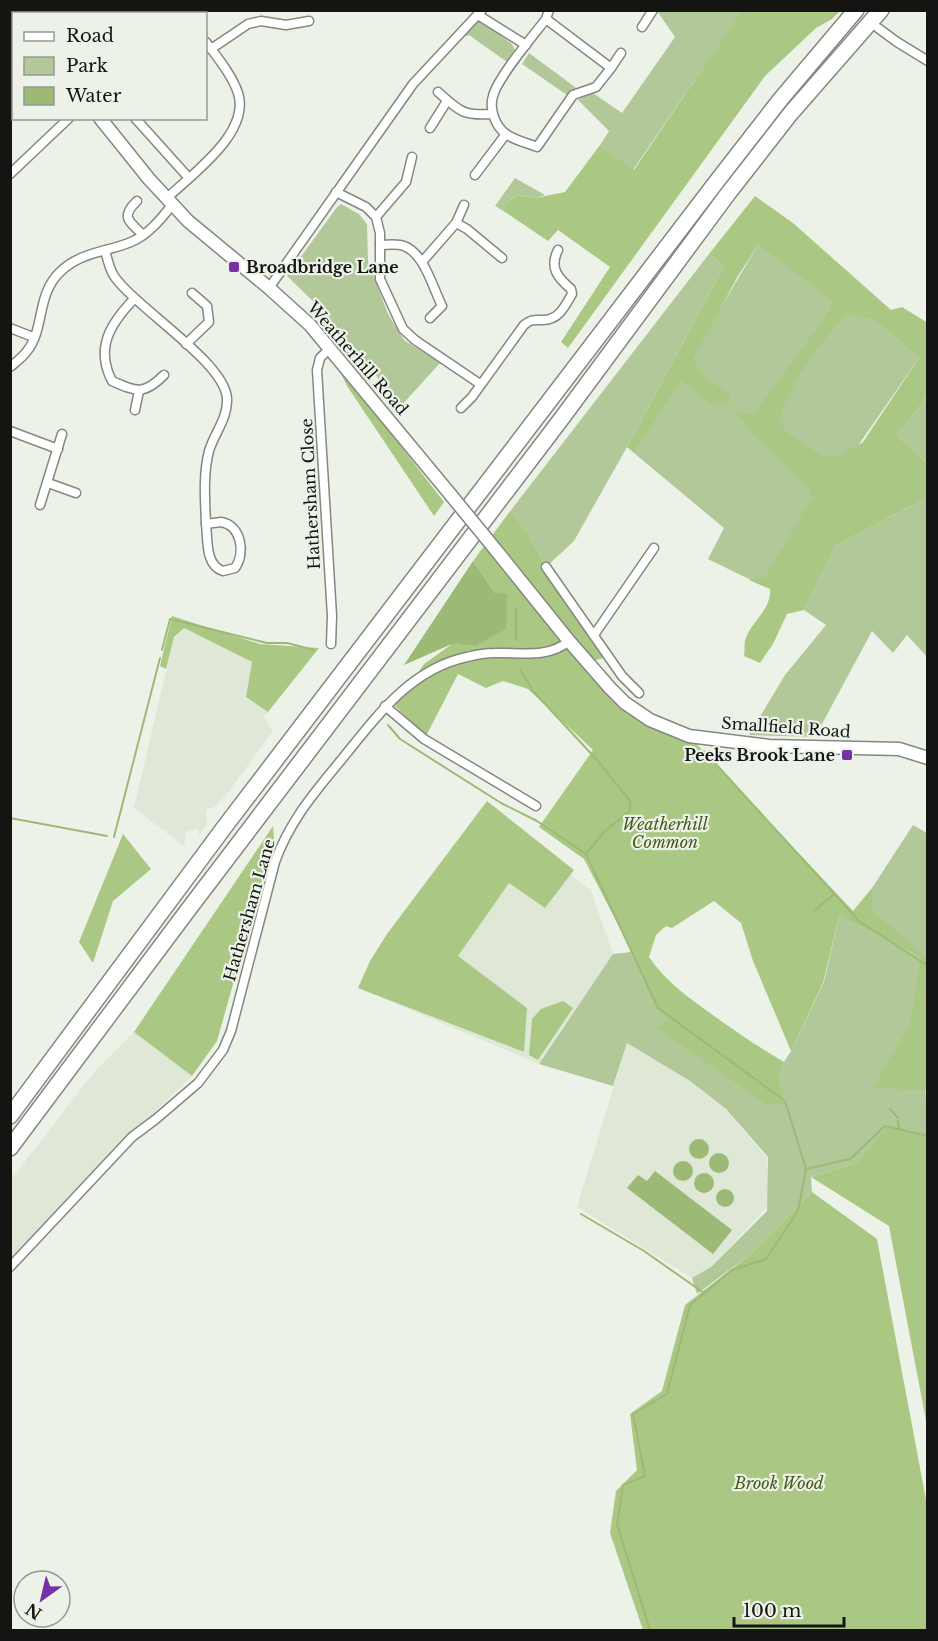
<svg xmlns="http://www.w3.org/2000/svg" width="938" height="1641" viewBox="0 0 938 1641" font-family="'Libre Baskerville',serif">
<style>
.built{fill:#dfe7d6}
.green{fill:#b2c899}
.forest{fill:#aac884;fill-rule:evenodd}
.water{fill:#9cba76}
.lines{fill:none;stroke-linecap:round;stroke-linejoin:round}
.stream{stroke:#9cba76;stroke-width:2}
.street-casing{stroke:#848880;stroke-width:11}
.secondary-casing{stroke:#848880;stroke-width:15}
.highway-casing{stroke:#848880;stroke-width:18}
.street{stroke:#fff;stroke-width:8}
.secondary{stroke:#fff;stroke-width:12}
.highway{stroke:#fff;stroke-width:15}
.secondary-bridge-casing{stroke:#848880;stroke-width:15;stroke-linecap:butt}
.secondary-bridge{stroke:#fff;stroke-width:12}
.poi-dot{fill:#7531a5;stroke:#edf2e8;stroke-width:2}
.labels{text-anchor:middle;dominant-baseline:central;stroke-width:4.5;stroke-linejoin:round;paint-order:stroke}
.poi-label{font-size:16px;font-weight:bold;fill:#141512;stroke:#edf2e8;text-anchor:start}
.street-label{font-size:16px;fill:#141512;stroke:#edf2e8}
.park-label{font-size:16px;font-style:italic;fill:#435d16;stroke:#edf2e8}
</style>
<rect width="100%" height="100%" fill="#edf2e8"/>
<g class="built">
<polygon points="183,628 252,662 246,697 268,712 264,717 273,731 227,794 214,807 206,810 207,824 199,835 198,829 186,832 184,846 134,808 174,637"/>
<polygon points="484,805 591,891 613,954 539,1064 358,988"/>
<polygon points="134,1032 192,1076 87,1177 11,1259 10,1181 95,1071"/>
<polygon points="627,1043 690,1081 725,1109 767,1158 768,1206 711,1267 692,1278 577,1207"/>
</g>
<g class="green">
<polygon points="657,11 742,11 633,170 600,145 609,131 578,100 593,93 622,113 675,37"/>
<polygon points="478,19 512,44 515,50 507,62 469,35 456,39"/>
<polygon points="529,53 579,90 567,95 522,64"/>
<polygon points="515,178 545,195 535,198 517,195 505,204 505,212 495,206"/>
<polygon points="341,204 359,214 367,224 368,261 388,314 404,340 440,363 401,406 323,311 287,276 337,207"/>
<polygon points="758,245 872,319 919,358 761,585 708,559 724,528 634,453"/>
<polygon points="709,254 724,266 627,447 574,541 546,567 530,536 511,510"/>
<polygon points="927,392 927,464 897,435 924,401"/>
<polygon points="927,498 927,657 907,635 893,653 872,631 815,737 749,735 785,675 826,625 804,610 836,545"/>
<polygon points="913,825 927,833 927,958 922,955 927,1140 885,1131 858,1162 811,1177 812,1192 752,1253 697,1294 692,1278 711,1267 767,1211 768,1157 726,1109 690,1081 627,1043 613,1086 539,1064 613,954 631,952 658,1008 668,1018 657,1028 784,1105 779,1080 784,1062 791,1051 824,982 839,916 916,955 921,955 872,910 872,888"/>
</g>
<g class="forest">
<polygon points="742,10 840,11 832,19 816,28 765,76 568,348 561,342 610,267 558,230 548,241 505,212 505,204 517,195 535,198 565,192 600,145 634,170"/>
<path d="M755,196L793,223L891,310L902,307L928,323L927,392L924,401L897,435L927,464V498L836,545L804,610L787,614L773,644L760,663L744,656C745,651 744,645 745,641C749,623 772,610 770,589L749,580L765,577L812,497L807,486L752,434L736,412L754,414L825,317L833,301L758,245L738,276L693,359L706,379L730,393V403L712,404L681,380L634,453L627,447L724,266L709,254ZM847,312L872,319L919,358L863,442L838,456L823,457L788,433L778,420C788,396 799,373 814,353C825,338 837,326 847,312Z"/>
<polygon points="335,361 444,502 434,516 347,386"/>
<path d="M511,510L530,536L546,567L608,657L588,662L625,703L689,736L853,911L872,888V910L927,958V1090L873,1088L910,1023L921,955H916L839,916L823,983L791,1051L753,961L741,923L714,901L672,928L666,926L656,935L649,957C665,981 687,996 710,1013C734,1030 758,1047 784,1062L779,1080L785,1105L766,1104L656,1028L668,1018L656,1009L634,955L584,859L539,827L593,750L528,689L503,681L486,688L458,674L426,736L395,706L424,664L452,644L475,646L495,593L473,561Z"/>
<polygon points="172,616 260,644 319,648 268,712 246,697 252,662 184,628 174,637 166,669 160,666"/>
<polygon points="487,801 574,870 545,908 509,883 458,956 527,1008 524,1052 358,988 370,961 387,934"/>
<polygon points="273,826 274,839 217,1041 192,1076 134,1032"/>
<polygon points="123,834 151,869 113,901 93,963 79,942"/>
<polygon points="563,1001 573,1008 538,1060 529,1055 532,1019 541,1009"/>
<polygon points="888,1126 927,1136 927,1426 889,1226 811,1177 858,1162"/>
<polygon points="812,1192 877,1239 927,1505 927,1630 643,1630 610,1533 616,1491 637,1470 630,1414 662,1391 685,1305 752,1253"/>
</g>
<g class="water">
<polygon points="473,561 495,593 507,594 506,629 475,646 452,644 404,665"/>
<circle cx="699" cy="1149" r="10"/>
<circle cx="719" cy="1163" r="10"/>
<circle cx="683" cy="1171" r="10"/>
<polygon points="655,1171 732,1230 713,1254 627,1188 638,1175 647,1181"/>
<circle cx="704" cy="1183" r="10"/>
<circle cx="725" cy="1198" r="9"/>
</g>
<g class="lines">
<g class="stream">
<polyline points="516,608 516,639"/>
<polyline points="162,650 170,619 267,643 287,643 314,650"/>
<polyline points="520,669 533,691 597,760 630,801 630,811 604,832 586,854"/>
<polyline points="388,725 400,739 501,803 537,821 586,854 658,1008 785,1101 806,1169 798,1211 766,1259 732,1270 690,1305 667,1394 633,1414 645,1476 623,1485 617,1524 650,1630"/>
<polyline points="704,751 859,921 928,966"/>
<polyline points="10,818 107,836"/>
<polyline points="114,837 160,658"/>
<polyline points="815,910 833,895"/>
<polyline points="890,1109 898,1118"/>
<polyline points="898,1121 899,1129"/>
<polyline points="806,1169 850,1159 885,1126 928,1136"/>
<polyline points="581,1214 644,1251 704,1293"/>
</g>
<defs>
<g id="street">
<polyline points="181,10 183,14"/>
<polyline points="478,15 526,45"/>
<path d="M546,19L611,68L596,87L573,95L537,147C527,143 514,140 506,134C495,126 489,109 493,96C498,77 533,36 546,19L549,10"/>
<polyline points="642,27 653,10"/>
<polyline points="878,28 897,42 928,61"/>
<polyline points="211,49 248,24 261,21 286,25 309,21"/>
<polyline points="611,68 621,53"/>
<path d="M438,92C459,111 463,116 492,114"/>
<polyline points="135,118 188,177"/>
<polyline points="430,128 447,101"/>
<polyline points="10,174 69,118"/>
<polyline points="475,175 506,134"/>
<polyline points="336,192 366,207 376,217 380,233 380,279 403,329 415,340 480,384"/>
<path d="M166,199C191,175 251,133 238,93C232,75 217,57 206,42"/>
<path d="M137,201C120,217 129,221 143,235"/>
<polyline points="376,217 406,182 412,157"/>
<polyline points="456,223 467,229 502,258"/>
<path d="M380,245C387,245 397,243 404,246C424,253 433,288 442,306L430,318"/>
<path d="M105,250C107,258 109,268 114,276C136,308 226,363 227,399C228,418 214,434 209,451C203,474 205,499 206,524"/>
<polyline points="422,262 456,223 464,205"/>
<polyline points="269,288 413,84 482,10"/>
<path d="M134,299C110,324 95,348 112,381C137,392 144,395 164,375"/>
<polyline points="10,328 33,337"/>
<polyline points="186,344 209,322 207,306 192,293"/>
<polyline points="330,348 320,358 317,370 332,616 331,644"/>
<path d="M10,367C16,362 23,357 27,351C45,329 36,295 60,272C80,252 107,252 131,242C148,235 161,219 172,205"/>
<path d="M461,408L472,397L524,325C531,319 534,320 543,320C559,320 565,306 572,294L571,289C558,278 549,268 558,250"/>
<polyline points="135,410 139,391"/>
<polyline points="10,431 58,449"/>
<polyline points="48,483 76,493"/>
<polyline points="40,505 62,434"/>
<path d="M221,522C241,525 246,553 235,568L223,571C205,565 208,540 206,524Z"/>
<polyline points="546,567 622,676 639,693"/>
<polyline points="594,635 654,548"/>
<polyline points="385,706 424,739 536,806"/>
<path d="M10,1267L132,1137L156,1119L198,1083L223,1050L231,1031L275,862C290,820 315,792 342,759C376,717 410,669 467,657C475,655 485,653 494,653C519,652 548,659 569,641"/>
</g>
<g id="secondary">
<polyline points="15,10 18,14"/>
<polyline points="100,118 149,179 188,221 269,288 310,325 450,494"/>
<polyline points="495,549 569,641 610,688 625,703 650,720 689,736 769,746 899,749 928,758"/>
</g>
<g id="highway">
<polyline points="10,1116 226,825 714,185 780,100 856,10"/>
<polyline points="10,1148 188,910 562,418 727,195 791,113 881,10"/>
</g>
</defs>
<use href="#street" class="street-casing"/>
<use href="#secondary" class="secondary-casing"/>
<use href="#highway" class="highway-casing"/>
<use href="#street" class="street"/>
<use href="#secondary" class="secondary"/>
<use href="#highway" class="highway"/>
<defs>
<polyline id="secondary-bridge" points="450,494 495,549"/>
</defs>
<use href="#secondary-bridge" class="secondary-bridge-casing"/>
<use href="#secondary-bridge" class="secondary-bridge"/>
</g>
<g class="poi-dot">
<rect x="228" y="261" width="12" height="12" rx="3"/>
<rect x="841" y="749" width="12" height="12" rx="3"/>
</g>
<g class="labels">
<g class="poi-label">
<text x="246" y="267">Broadbridge Lane</text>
<text x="835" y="755" text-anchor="end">Peeks Brook Lane</text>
</g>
<g class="street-label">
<text transform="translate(358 358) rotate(49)">Weatherhill Road</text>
<text transform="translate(310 494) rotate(-93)">Hathersham Close</text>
<text transform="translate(786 727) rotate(4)">Smallfield Road</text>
<text transform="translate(249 910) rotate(-74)">Hathersham Lane</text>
</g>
<g class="park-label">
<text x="665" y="824">Weatherhill<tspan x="665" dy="18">Common</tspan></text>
<text x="779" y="1483">Brook Wood</text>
</g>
</g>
<rect width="938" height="1641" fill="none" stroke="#141512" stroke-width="24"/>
<rect x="12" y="12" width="195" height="108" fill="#edf2e8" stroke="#969a92" stroke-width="1.5"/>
<rect x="24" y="32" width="30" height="9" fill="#ffffff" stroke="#969a92" stroke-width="1.5"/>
<text x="66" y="42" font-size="18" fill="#141512">Road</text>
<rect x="24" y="57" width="30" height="18" fill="#b2c899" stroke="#969a92" stroke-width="1.5"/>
<text x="66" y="72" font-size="18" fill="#141512">Park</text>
<rect x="24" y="87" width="30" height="18" fill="#9cba76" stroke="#969a92" stroke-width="1.5"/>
<text x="66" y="102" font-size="18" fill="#141512">Water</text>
<g transform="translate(42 1599) rotate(214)"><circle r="28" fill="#edf2e8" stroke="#969a92" stroke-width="1.5"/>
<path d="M0-4.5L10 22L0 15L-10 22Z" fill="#7531a5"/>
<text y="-9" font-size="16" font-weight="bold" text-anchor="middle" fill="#141512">N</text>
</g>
<path d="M734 1617v9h110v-9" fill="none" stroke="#141512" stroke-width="3"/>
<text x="743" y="1617" font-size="18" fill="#141512" stroke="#edf2e8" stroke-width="4.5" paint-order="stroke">100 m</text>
</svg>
